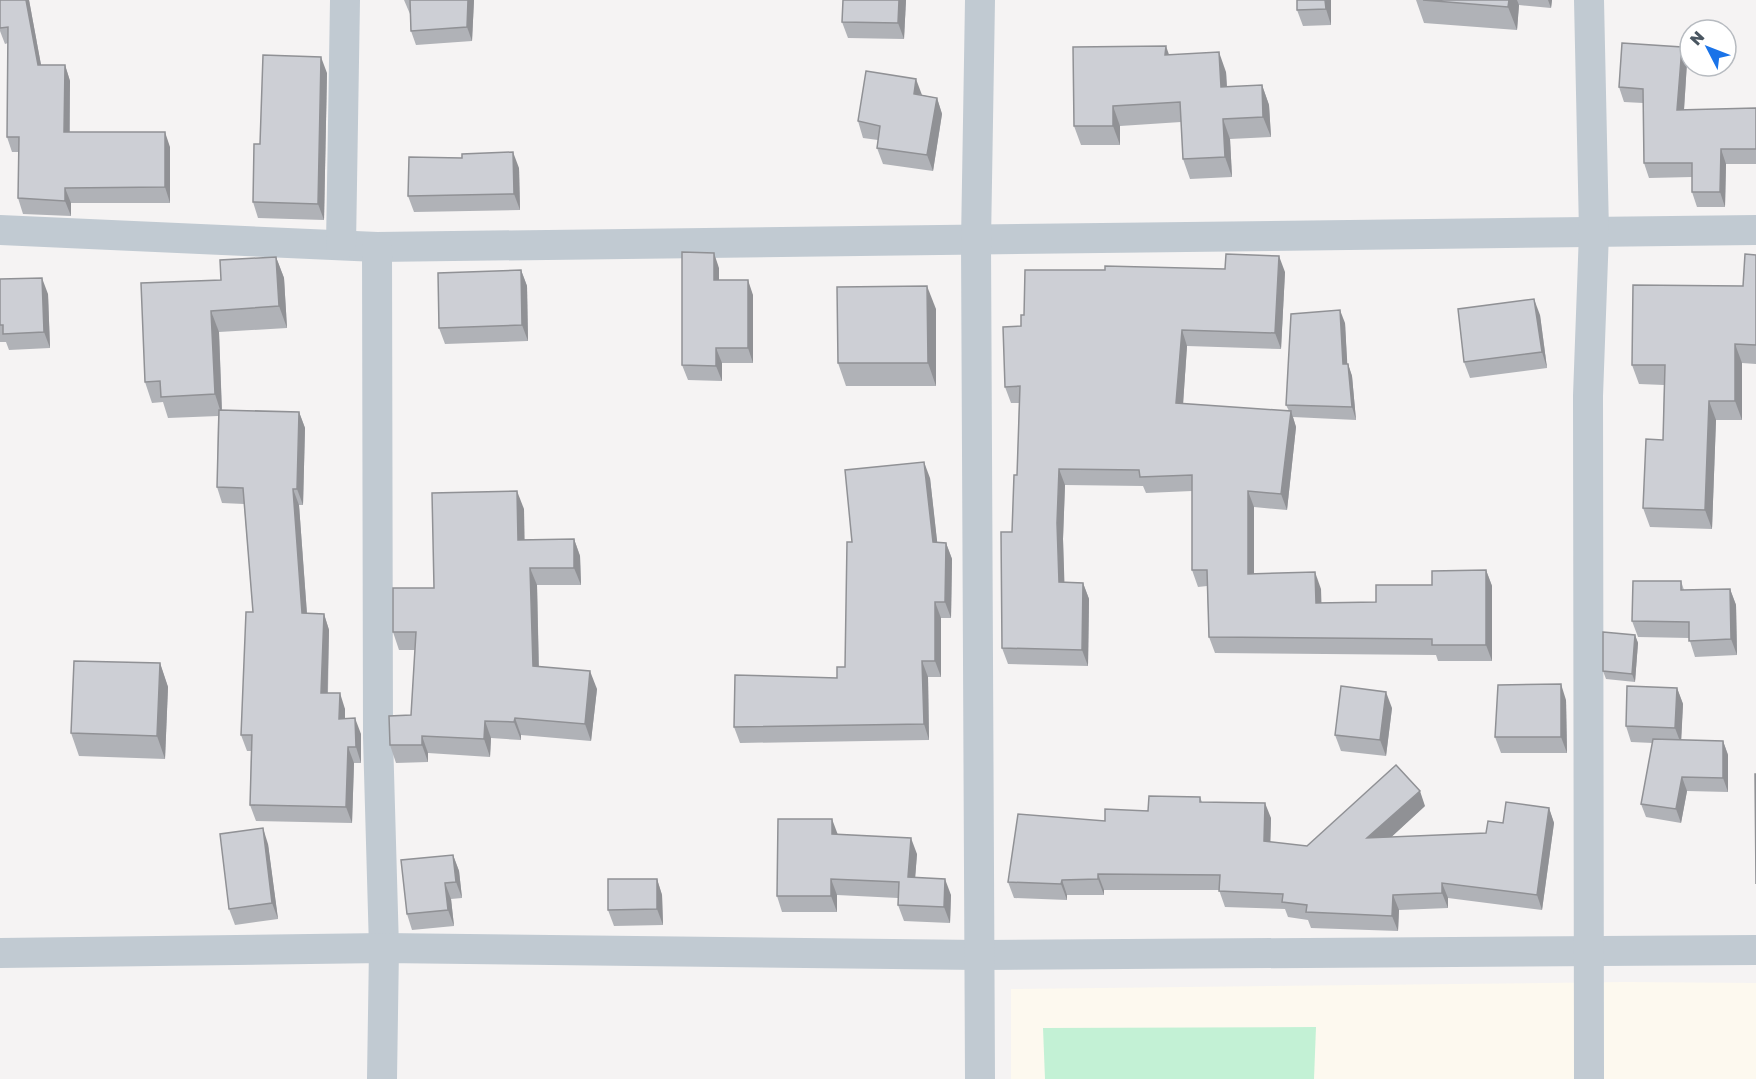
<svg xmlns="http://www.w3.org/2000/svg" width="1756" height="1079" viewBox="0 0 1756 1079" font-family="'Golos Text',sans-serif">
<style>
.commercial{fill:#fdf9ef}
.green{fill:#c3f1d5}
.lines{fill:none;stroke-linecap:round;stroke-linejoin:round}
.minor{stroke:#c1cad2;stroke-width:30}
.wall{fill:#b0b2b7}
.shaded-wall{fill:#909195}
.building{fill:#cdcfd5;stroke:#909195;stroke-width:1.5}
</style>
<rect width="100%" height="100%" fill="#f5f3f3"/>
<polygon class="commercial" points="1625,982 1756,983 1756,1079 1011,1079 1011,989"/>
<polygon class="green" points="1316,1027 1314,1079 1045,1079 1043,1028"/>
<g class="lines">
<g class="minor">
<polyline points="0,230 377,247 1756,230"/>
<polyline points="341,245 345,0"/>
<polyline points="377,247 378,737 384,948 382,1079"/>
<polyline points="0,953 384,948 979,955 1756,950"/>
<polyline points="980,1079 976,242 980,0"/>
<polyline points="1589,1079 1588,396 1594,232 1589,0"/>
</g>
</g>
<g class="wall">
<polygon points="0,0 29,0 41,65 65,65 70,81 70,132 170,147 170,203 71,203 71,216 23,214 18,198 19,152 12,152 7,137 8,43 5,44 0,31"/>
<polygon points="404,0 474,0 472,41 416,45 411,31 410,14"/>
<polygon points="843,0 906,0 904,39 848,38 842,22"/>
<polygon points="1331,0 1331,25 1303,26 1297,10"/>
<polygon points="1416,0 1552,0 1551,8 1519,5 1517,30 1424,23"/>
<polygon points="1169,55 1226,72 1227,87 1262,85 1269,105 1271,137 1230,139 1232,177 1190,179 1183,159 1181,122 1120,126 1120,145 1081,145 1074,126"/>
<polygon points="1687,62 1684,110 1756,108 1756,164 1726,164 1725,207 1697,207 1692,192 1692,177 1649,178 1644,163 1643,103 1624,102 1619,87"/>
<polygon points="327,73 324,220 258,218 253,202"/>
<polygon points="922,95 937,98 942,114 933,171 883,164 877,148 878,140 863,138 858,121"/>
<polygon points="519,168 520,210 414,212 408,196"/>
<polygon points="1756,255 1756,364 1742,363 1742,420 1716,420 1712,529 1650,527 1643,508 1663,440 1664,385 1639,384 1632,365 1743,286"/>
<polygon points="276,257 284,278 287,328 219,332 222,410 299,412 305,428 303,505 299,505 307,613 324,614 329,630 328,693 345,709 345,719 361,734 361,763 354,763 352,823 256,821 250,805 251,751 247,751 241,735 253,612 244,504 222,503 217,487 218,416 168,418 163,402 152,403 145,382 221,280"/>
<polygon points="719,268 719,280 753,295 753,363 722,363 722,381 688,380 682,365"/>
<polygon points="1225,269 1285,272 1281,349 1187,346 1183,404 1289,411 1286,405 1345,323 1347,364 1348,364 1352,376 1356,420 1293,417 1296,427 1287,510 1254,507 1254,574 1321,589 1321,603 1376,602 1486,570 1492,586 1492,661 1438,661 1436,655 1215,653 1209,637 1207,586 1198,587 1192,570 1192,491 1146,493 1143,486 1065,485 1063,539 1064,582 1083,583 1089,599 1088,666 1008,664 1002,648 1017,475 1019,403 1011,403 1005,387 1024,315"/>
<polygon points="521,270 527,286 528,341 445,344 439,328"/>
<polygon points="0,279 48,294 50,348 9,350 6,342 0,342"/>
<polygon points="936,309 936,386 846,386 838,363"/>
<polygon points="1540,315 1547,368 1470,378 1464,362"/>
<polygon points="930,478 937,542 946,543 952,559 951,618 941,618 941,677 928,677 929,740 740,743 734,727 837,678 845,667 852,542"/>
<polygon points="524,509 524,540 574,539 580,556 581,585 537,585 539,667 597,689 591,741 521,735 521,740 491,738 490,757 428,753 428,762 396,763 390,745 411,715 415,650 399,650 393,632 434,588"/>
<polygon points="1681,581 1684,590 1730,589 1736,605 1737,655 1695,657 1689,638 1638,637 1632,621"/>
<polygon points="1635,635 1638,643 1635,682 1606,679 1603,671"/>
<polygon points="160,663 168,687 165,759 79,756 71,733"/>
<polygon points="1677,688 1683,704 1681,740 1723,741 1728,755 1728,792 1687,791 1681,823 1646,817 1641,804 1653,743 1631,742 1626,726"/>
<polygon points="1566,700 1567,753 1501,753 1495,737"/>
<polygon points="1392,708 1386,756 1341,751 1335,735"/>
<polygon points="1200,797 1202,802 1271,818 1270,842 1307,846 1425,806 1391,837 1486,833 1503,823 1549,808 1554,823 1542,910 1448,898 1448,908 1399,910 1398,931 1311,928 1308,920 1288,917 1285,909 1225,907 1219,890 1104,890 1104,895 1067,895 1067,900 1014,898 1008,882 1105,821"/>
<polygon points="837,834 917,854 915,877 951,895 950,923 904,921 898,905 898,898 837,895 837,912 782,912 777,896"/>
<polygon points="268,844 278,919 235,925 229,909"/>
<polygon points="453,855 459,871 462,898 451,899 454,926 412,930 407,914"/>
<polygon points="657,879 662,895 663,925 614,926 608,910"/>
</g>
<g class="shaded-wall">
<polygon points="26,0 29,0 44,81 38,65"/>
<polygon points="468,0 474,0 472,41 467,27"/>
<polygon points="899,0 906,0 904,39 898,23"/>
<polygon points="1325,0 1331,0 1331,25 1326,9"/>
<polygon points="1509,0 1517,0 1519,5 1517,30 1508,7"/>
<polygon points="1548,0 1552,0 1551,8"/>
<polygon points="1166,46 1173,66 1165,55"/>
<polygon points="1682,47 1687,62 1683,125 1677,110"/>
<polygon points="1219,52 1226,72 1228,107 1221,87"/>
<polygon points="321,57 327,73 324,220 318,204"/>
<polygon points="65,65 70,81 69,148 64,132"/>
<polygon points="916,79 922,95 914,94"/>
<polygon points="1262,85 1269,105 1271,137 1263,117"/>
<polygon points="937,98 942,114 933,171 927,155"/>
<polygon points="1113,106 1120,126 1120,145 1113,126"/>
<polygon points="1223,119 1230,139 1232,177 1225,157"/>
<polygon points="165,132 170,147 170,203 165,187"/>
<polygon points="1721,149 1726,164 1725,207 1720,192"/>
<polygon points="513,152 519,168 520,210 514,194"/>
<polygon points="65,188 71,203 71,216 65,201"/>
<polygon points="714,253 719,268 719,295 714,280"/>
<polygon points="1279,256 1285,272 1281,349 1275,333"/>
<polygon points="276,257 284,278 287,328 279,306"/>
<polygon points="521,270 527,286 528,341 522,325"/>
<polygon points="42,278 48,294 50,348 44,332"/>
<polygon points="748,280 753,295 753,363 748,348"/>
<polygon points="927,286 936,309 936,386 928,363"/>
<polygon points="1534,299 1540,315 1547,368 1542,352"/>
<polygon points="1340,310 1345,323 1348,376 1343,364"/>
<polygon points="211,311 219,332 222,416 215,394"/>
<polygon points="1182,330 1187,346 1182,419 1176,403"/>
<polygon points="1735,344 1742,363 1742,420 1735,401"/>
<polygon points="716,348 722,363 722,381 716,366"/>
<polygon points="1348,364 1352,376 1356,420 1352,407"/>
<polygon points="1709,401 1716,420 1712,529 1705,510"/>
<polygon points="1291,411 1296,427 1287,510 1281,494"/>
<polygon points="299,412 305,428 303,505 297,489"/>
<polygon points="924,462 930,478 939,558 933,542"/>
<polygon points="1059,469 1065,485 1063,539 1065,599 1059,582 1057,523"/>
<polygon points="293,489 299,505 308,629 302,613"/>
<polygon points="517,491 524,509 525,558 518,540"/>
<polygon points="1248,491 1254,507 1254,591 1248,574"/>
<polygon points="574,539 580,556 581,585 574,568"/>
<polygon points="946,543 952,559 951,618 945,602"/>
<polygon points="530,568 537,585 539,683 533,666"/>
<polygon points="1486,570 1492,586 1492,661 1486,645"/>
<polygon points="1315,572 1321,589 1322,619 1316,603"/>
<polygon points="1083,583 1089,599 1088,666 1082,650"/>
<polygon points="1730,589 1736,605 1737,655 1731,639"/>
<polygon points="935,602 941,618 941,677 935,661"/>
<polygon points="324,614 329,630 327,709 321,693"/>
<polygon points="1635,635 1638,643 1635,682 1632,674"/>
<polygon points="922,661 928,677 929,740 924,724"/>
<polygon points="160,663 168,687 165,759 157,736"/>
<polygon points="590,671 597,689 591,741 585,724"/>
<polygon points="1561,684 1566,700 1567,753 1561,737"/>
<polygon points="1677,688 1683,704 1681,744 1675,728"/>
<polygon points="1386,692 1392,708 1386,756 1380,740"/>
<polygon points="340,693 345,709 345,735 339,719"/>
<polygon points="355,718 361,734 361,763 356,747"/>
<polygon points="515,718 521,735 521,740 514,722"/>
<polygon points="485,721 491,738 490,757 484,739"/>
<polygon points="422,736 428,753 428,762 422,745"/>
<polygon points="1723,741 1728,755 1728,792 1723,778"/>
<polygon points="348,747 354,763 352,823 346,807"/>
<polygon points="1682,777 1687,791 1681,823 1676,809"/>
<polygon points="1420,791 1425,806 1373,854 1367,838"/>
<polygon points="1265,803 1271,818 1270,857 1264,841"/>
<polygon points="1549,808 1554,823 1542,910 1537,895"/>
<polygon points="832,819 838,835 832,834"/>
<polygon points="263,828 268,844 278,919 272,903"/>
<polygon points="911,838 917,854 914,893 908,877"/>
<polygon points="453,855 459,871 462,898 456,882"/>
<polygon points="1098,874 1104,890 1104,895 1098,879"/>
<polygon points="657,879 662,895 663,925 657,909"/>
<polygon points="831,879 837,895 837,912 831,896"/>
<polygon points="945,879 951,895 950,923 944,907"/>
<polygon points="1062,880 1067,895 1067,900 1061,884"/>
<polygon points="445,883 451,899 454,926 448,910"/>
<polygon points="1442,883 1448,898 1448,908 1442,893"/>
<polygon points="1393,895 1399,910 1398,931 1392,916"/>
</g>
<g class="building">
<polygon points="0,0 26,0 38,65 65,65 64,132 165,132 165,187 65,188 65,201 18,198 19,137 7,137 8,27 0,28"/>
<polygon points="410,0 468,0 467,27 411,31"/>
<polygon points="843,0 899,0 898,23 842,22"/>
<polygon points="1297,0 1325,0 1326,9 1297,10"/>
<polygon points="1423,0 1509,0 1508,7"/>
<polygon points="1622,43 1682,47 1677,110 1756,108 1756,149 1721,149 1720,192 1692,192 1692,163 1644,163 1643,89 1619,87"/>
<polygon points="1166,46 1165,55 1219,52 1221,87 1262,85 1263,117 1223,119 1225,157 1183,159 1180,102 1113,106 1113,126 1074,126 1073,47"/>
<polygon points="263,55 321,57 318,204 253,202 254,144 260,144"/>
<polygon points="866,71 916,79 914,94 937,98 927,155 877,148 880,126 858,121"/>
<polygon points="513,152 514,194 408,196 409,157 462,158 462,154"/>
<polygon points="682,252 714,253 714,280 748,280 748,348 716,348 716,366 682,365"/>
<polygon points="1226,254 1279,256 1275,333 1182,330 1176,403 1291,411 1281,494 1248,491 1248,574 1315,572 1316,603 1376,602 1376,585 1432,585 1432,571 1486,570 1486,645 1432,645 1432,639 1209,637 1207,570 1192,570 1192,475 1140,477 1139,470 1059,469 1057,523 1059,582 1083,583 1082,650 1002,648 1001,532 1012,532 1014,475 1017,475 1020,386 1005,387 1003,327 1021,326 1021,315 1024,315 1025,270 1105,270 1105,266 1225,269"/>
<polygon points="1745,254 1756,255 1756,345 1735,344 1735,401 1709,401 1705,510 1643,508 1646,439 1663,440 1665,365 1632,365 1633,285 1743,286"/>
<polygon points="276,257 279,306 211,311 215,394 161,397 160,381 145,382 141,283 221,280 220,260"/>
<polygon points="521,270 522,325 439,328 438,273"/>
<polygon points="42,278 44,332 3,334 3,325 0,325 0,279"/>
<polygon points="927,286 928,363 838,363 837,287"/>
<polygon points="1534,299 1542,352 1464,362 1458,309"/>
<polygon points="1340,310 1343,364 1348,364 1352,407 1286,405 1291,314"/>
<polygon points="219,410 299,412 297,489 293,489 302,613 324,614 321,693 340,693 339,719 355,718 356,747 348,747 346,807 250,805 252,735 241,735 246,612 253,612 243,488 217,487"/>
<polygon points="924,462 933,542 946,543 945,602 935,602 935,661 922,661 924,724 734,727 735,675 837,678 837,667 845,667 847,542 852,542 845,470"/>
<polygon points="517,491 518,540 574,539 574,568 530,568 533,666 590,671 585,724 515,718 514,722 485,721 484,739 422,736 422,745 390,745 389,716 411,715 416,632 393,632 393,588 434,588 432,493"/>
<polygon points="1633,581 1681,581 1681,590 1730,589 1731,639 1689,641 1689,622 1632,621"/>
<polygon points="1603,632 1635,635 1632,674 1603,671"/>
<polygon points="74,661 160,663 157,736 71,733"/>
<polygon points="1561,684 1561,737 1495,737 1498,685"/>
<polygon points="1341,686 1386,692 1380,740 1335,735"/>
<polygon points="1627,686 1677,688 1675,728 1626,726"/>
<polygon points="1653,739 1723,741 1723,778 1682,777 1676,809 1641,804"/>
<polygon points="1396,765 1420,791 1367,838 1486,833 1488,821 1503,823 1506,802 1549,808 1537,895 1442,883 1442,893 1393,895 1392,916 1306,912 1307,905 1282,902 1283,894 1219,891 1220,875 1098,874 1098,879 1062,880 1061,884 1008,882 1018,814 1105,821 1105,809 1148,811 1149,796 1200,797 1200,802 1265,803 1264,841 1307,846"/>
<polygon points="1755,774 1756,774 1756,884"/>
<polygon points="778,819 832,819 832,834 911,838 908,877 945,879 944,907 898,905 899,882 831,879 831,896 777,896"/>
<polygon points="263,828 272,903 229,909 220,834"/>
<polygon points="453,855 456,882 445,883 448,910 407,914 401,860"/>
<polygon points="608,879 657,879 657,909 608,910"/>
</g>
<g transform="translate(1708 48) rotate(312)"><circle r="28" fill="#ffffff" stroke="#b7bbc0" stroke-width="1.5"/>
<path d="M0-4.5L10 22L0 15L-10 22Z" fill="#1a73e8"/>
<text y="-9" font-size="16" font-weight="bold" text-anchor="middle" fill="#4a5661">N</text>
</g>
</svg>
